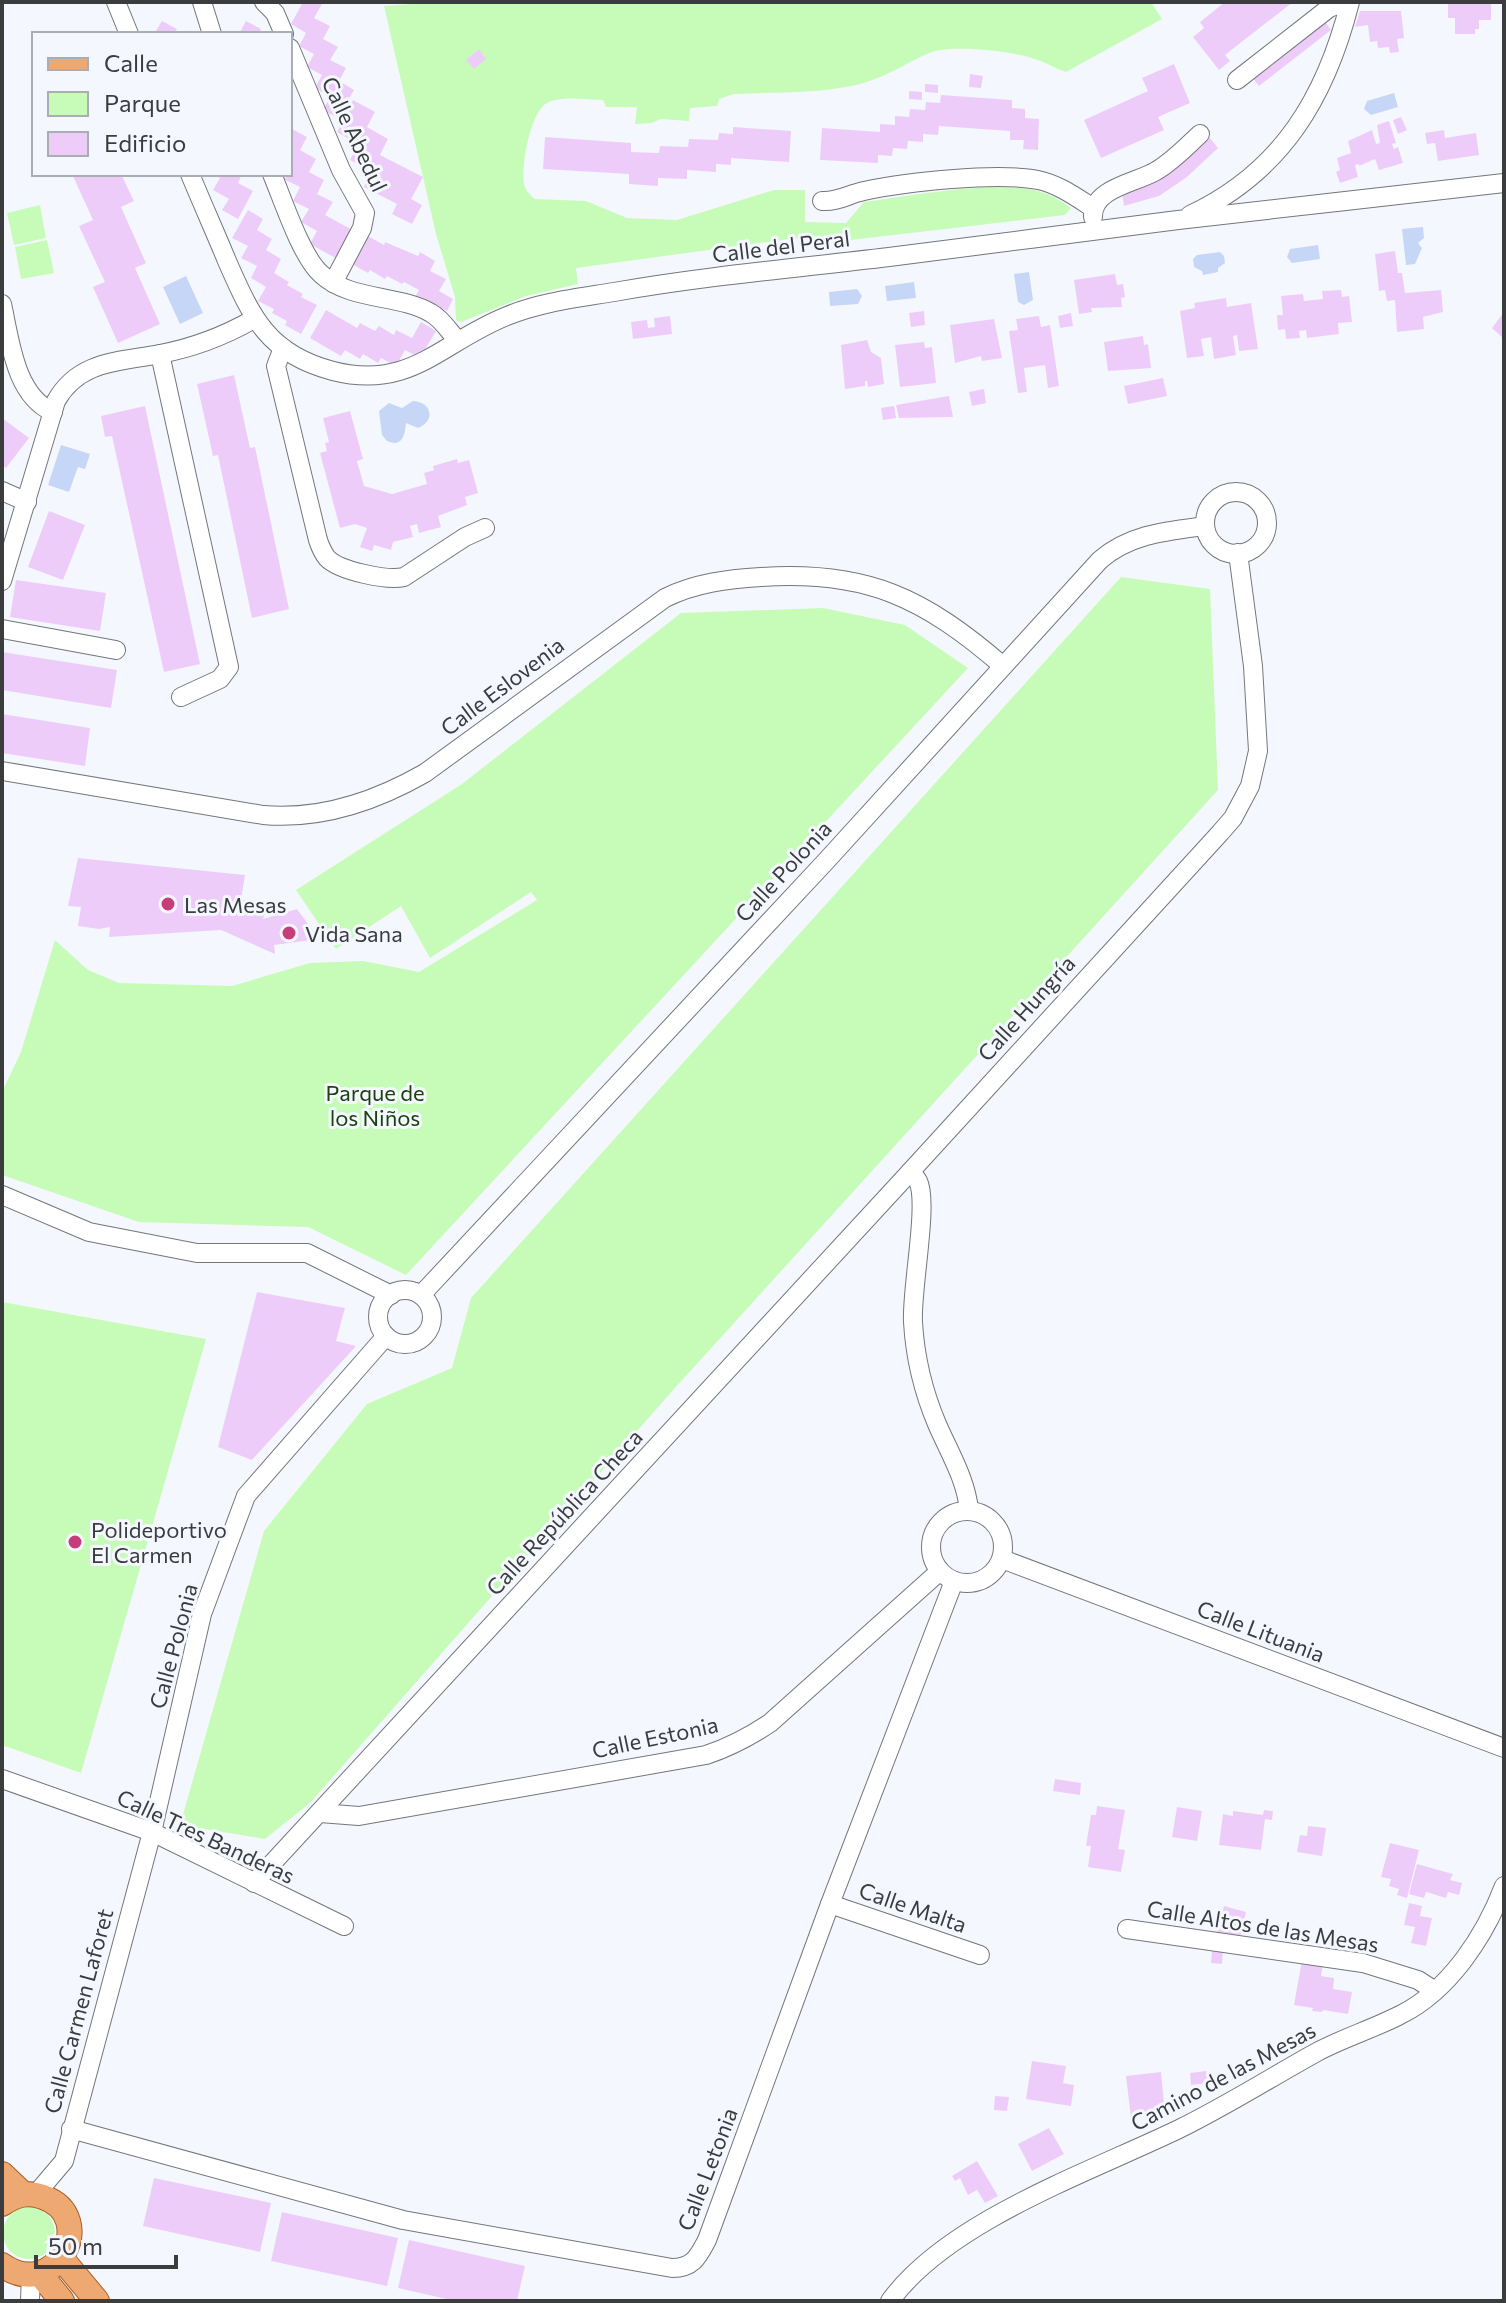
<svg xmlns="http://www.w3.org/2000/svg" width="1506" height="2303" viewBox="0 0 1506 2303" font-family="Commissioner,sans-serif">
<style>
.green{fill:#c7fbb8}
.water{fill:#c5d6f6}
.building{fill:#eeccfa}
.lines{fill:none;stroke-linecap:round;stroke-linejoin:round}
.minor-casing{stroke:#73767b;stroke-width:20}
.major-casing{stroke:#a85e23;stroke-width:26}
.minor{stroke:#fff;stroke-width:18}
.major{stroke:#eea972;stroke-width:24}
.poi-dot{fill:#c63d79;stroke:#f4f8fe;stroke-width:3}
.labels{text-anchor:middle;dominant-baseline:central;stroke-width:6;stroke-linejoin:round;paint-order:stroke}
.street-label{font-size:22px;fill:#3b3c3e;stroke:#f4f8fe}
.poi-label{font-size:22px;fill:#3b3c3e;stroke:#f4f8fe;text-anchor:start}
.park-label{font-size:22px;fill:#1b410d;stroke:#f4f8fe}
</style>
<rect width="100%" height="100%" fill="#f4f8fe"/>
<g class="green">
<path d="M442,2H1151L1162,19L1066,72C1056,69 1047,63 1038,60C1015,51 951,44 929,53C904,64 883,79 856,85C817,94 774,92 734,94L719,99L717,106L690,108L689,121L661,119L651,123L635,124L637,107H606L603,100C586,100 562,95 547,103C530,112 521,166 524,184C526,191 530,195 535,199L586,201L627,218L677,220L774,190H805V222L846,223L864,202C908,196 1003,178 1044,193C1054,196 1062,202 1071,208L1065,215L799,246L797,238L576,268L578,284L526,296L461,322L456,320L455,297L436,234L384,6Z"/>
<polygon points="40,205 46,238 14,245 7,213"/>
<polygon points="47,240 54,273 21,279 15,247"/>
<polygon points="1121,577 1210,589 1218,790 674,1389 310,1803 265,1839 180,1825 264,1531 367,1404 452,1368 471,1298"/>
<polygon points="823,608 905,625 968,668 406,1275 308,1227 139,1222 2,1175 2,1092 21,1052 55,940 88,970 119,983 232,986 310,963 363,961 419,972 537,900 531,892 430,958 401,906 336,949 296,890 462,784 681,613"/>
<polygon points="2,1302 206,1339 81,1773 2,1745"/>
<circle cx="29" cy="2233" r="26"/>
</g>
<g class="water">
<polygon points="1394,93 1398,107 1371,115 1364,109 1367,101"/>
<polygon points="1423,227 1424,238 1418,243 1422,248 1415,264 1406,265 1402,229"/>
<polygon points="1318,245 1320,259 1292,263 1287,257 1290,249"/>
<polygon points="1220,252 1224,256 1225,263 1218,268 1218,272 1203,275 1202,271 1194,267 1193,259 1197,255"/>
<polygon points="1029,272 1033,300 1024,305 1018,302 1014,274"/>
<polygon points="186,276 203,313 180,324 163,287"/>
<polygon points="914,282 916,298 887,301 885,286"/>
<polygon points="857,289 862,296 858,304 830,306 829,292"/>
<path d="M413,401C432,402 436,421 418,428L406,423C405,434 403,448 387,441L382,435L379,411L389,403L402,408Z"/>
<polygon points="61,445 90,454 85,469 78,467 69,492 48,485"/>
</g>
<g class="building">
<polygon points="303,2 322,4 314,18 330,26 323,39 338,47 330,60 346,68 339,81 354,90 338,118 323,110 330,97 315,88 322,75 307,67 314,54 299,46 306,33 291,24"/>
<polygon points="1225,2 1293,2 1225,55 1230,61 1219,70 1193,37 1204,28 1200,22"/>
<polygon points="1448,2 1491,2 1491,20 1479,20 1479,29 1475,29 1475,34 1455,34 1455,18 1448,18"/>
<polygon points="1360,11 1401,11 1404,38 1397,39 1399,52 1390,53 1389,47 1378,48 1377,41 1370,42 1368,25 1355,27"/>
<polygon points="1324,20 1331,30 1259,86 1251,76"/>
<polygon points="162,21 177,29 174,34 154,34"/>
<polygon points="246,21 261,29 259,34 239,34"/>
<polygon points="479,49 486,59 474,69 466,60"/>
<polygon points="1174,64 1190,103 1158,117 1164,130 1101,158 1084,120 1148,91 1142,78"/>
<polygon points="970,74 983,76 981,88 969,87"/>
<polygon points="925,84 938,85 938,93 925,92"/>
<polygon points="909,91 922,92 922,100 909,99"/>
<polygon points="941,95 1012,100 1012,108 1025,109 1025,118 1039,119 1038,150 1023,149 1024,140 1010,140 1010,131 939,126 938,135 923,134 923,142 908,141 907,149 893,148 892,156 878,155 878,163 820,160 822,128 880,132 880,124 895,125 895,116 909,117 910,109 925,110 926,102 940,103"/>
<polygon points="353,100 375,112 367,127 388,139 380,155 423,177 411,199 422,205 412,224 392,214 397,204 364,187 372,171 350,160 358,144 337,132"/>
<polygon points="1401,117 1407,130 1398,134 1393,120"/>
<polygon points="1389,121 1396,143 1392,144 1394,149 1398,147 1403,163 1379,170 1375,159 1359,166 1359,164 1355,165 1358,177 1340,183 1336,172 1340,170 1337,158 1351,153 1348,141 1372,130 1376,144 1380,143 1377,125"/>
<polygon points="733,127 791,131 789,162 731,158 731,165 716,164 716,172 687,170 687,179 658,178 658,186 629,184 629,174 543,169 545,137 631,143 631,152 659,153 660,146 688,147 689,139 718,140 719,133 733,134"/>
<polygon points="292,129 307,137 300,150 316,159 309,172 324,180 317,194 333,202 325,215 356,232 341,261 310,244 317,231 301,222 309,209 293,201 300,187 284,179 290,174 292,166"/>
<polygon points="1444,130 1445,138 1476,133 1479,155 1438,161 1435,143 1427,144 1425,133"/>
<polygon points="1210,138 1218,148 1187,177 1159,196 1124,206 1122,192 1159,179"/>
<polygon points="72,174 121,174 134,201 121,207 146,263 135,268 160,324 118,343 93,287 105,282 79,226 93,220"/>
<polygon points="212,174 242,174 238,183 253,191 238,219 222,210 229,199 213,190 220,178"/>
<polygon points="248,210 263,219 257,230 272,239 266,250 281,259 274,273 289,282 287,285 303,294 301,297 317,305 301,334 285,325 287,321 272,313 274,309 258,301 266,287 251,278 257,266 241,258 248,246 232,238"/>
<polygon points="368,236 384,245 385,242 418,256 420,252 435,261 430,271 446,279 439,291 453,299 447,311 433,303 430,308 414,299 419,290 404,282 402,284 387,276 385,279 370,270 368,273 352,264"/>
<polygon points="1395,251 1398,273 1402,273 1405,293 1441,290 1443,312 1423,317 1424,329 1397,332 1395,300 1387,301 1385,290 1379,291 1375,254"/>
<polygon points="1115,274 1117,285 1123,284 1125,297 1121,298 1122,307 1091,308 1092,312 1079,314 1074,280"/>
<polygon points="1341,290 1342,297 1349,296 1352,322 1338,323 1339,334 1307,338 1306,330 1299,331 1300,338 1286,339 1285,329 1278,330 1277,315 1283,315 1281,296 1303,294 1304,301 1323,299 1322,291"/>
<polygon points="1226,298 1227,307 1251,303 1258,349 1239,351 1237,335 1233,336 1236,355 1214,359 1211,337 1201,339 1204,356 1187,358 1180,311 1195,308 1194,303"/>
<polygon points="326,310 357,328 360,323 375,331 379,326 394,335 396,330 412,338 421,322 436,331 420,358 405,350 396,366 381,358 378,363 363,354 360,359 345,350 341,356 310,338"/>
<polygon points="924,311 925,325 911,327 909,313"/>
<polygon points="1504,312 1504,339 1492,328"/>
<polygon points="1071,313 1073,326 1060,328 1058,316"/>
<polygon points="670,316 672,334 633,339 631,322 647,320 648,328 655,327 654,318"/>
<polygon points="1039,316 1041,327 1050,325 1059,386 1048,388 1045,365 1024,368 1027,392 1018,393 1009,331 1018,330 1016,319"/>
<polygon points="994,319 1002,358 982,361 981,356 955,363 950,325"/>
<polygon points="1143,336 1144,345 1148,344 1151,368 1108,371 1104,342"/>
<polygon points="867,340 871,352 881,358 884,384 868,387 867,381 865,381 865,386 845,389 841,345"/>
<polygon points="924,342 925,348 932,347 936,383 900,387 895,345"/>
<polygon points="234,375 250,448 255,447 289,609 252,618 218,455 213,456 197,384"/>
<polygon points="1163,378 1167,396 1128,404 1124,386"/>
<polygon points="984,389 986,403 972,406 969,392"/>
<polygon points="949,396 953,417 899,418 896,405"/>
<polygon points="145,406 200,664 164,672 112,436 105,437 101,416"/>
<polygon points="894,406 896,418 883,420 881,408"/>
<polygon points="350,411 363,459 357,461 364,486 392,494 427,484 424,473 434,470 433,466 457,459 458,463 469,460 478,493 465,497 467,505 438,516 441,527 419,533 417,524 410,526 413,537 393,542 391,550 374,545 372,551 360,547 367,528 355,524 340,528 320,453 327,451 325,443 329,442 323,418"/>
<polygon points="2,418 29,438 6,468 2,465"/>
<polygon points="49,511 85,525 63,580 28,567"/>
<polygon points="16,580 106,593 100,631 10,617"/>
<polygon points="2,652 117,670 111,708 2,690"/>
<polygon points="2,714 90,728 85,766 2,753"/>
<polygon points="78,858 245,875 241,900 269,901 263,919 297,909 319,939 274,945 275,954 221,930 109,937 110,927 99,929 78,926 81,907 68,906"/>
<polygon points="257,1292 345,1308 336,1341 356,1346 252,1460 218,1447"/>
<polygon points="1055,1779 1081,1783 1080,1795 1053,1791"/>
<polygon points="1097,1806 1125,1810 1118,1849 1125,1850 1121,1872 1088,1867 1091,1846 1086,1846 1091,1815 1096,1815"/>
<polygon points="1177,1807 1202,1811 1197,1841 1172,1837"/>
<polygon points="1264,1810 1273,1811 1272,1820 1265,1819 1261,1850 1219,1845 1223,1814 1233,1816 1233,1811 1263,1815"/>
<polygon points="1308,1826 1326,1828 1322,1856 1297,1852 1300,1835 1307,1836"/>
<polygon points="1390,1843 1419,1850 1407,1898 1397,1895 1399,1889 1389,1886 1391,1879 1381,1877"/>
<polygon points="1417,1864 1453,1874 1450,1880 1462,1883 1459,1895 1448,1892 1446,1898 1426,1892 1424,1898 1409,1894"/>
<polygon points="1409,1903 1422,1906 1420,1916 1432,1918 1426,1946 1411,1943 1415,1927 1404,1925"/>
<polygon points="1224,1906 1246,1912 1240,1938 1217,1933"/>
<polygon points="1212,1951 1223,1952 1222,1964 1211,1963"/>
<polygon points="1302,1960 1323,1963 1321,1976 1334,1978 1333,1989 1352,1992 1348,2014 1323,2010 1322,2012 1312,2011 1313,2008 1294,2005"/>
<polygon points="1032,2061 1066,2066 1063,2083 1074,2085 1071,2106 1026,2099"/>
<polygon points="1206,2071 1208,2083 1191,2085 1190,2073"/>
<polygon points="1161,2072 1165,2114 1131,2118 1126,2076"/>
<polygon points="995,2096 1009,2097 1007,2111 994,2110"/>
<polygon points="1049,2128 1064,2154 1032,2171 1018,2144"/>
<polygon points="977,2161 998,2196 985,2203 977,2190 968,2195 960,2178 955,2181 952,2176"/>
<polygon points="154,2178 271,2203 260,2252 143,2226"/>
<polygon points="282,2212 398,2238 387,2286 271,2261"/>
<polygon points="409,2240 525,2266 517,2301 455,2301 398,2288"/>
</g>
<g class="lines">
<defs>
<g id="minor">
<polyline points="116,2 129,34"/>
<polyline points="202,2 212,34"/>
<polyline points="264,2 275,13 284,34"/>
<polyline points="290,48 341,170 365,213 362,228 333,283"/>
<polyline points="1237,80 1329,8 1345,2"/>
<path d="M190,174C202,203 215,232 227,261C252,318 268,354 333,371C411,391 441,342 507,316C541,302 578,298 614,292C705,276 797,268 889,257C985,245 1082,232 1178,220C1287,207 1395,196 1504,183"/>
<path d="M272,174C283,200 301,256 321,274C350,301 398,294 431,313C442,319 449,331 457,340"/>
<path d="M822,201C838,202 849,194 864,191C906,182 997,172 1038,180C1058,184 1076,197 1093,208"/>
<path d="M1190,215C1282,172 1326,97 1350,2"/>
<path d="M1093,217C1092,188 1136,183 1156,171C1172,162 1186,147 1200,134"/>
<path d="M2,304C10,340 15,396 53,412"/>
<path d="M283,348L276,366L318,540C320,546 323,553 327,558C339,571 388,581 404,577L465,537L485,528"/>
<polyline points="160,354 229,667 220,679 181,697"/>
<polyline points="2,491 27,502"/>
<circle cx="1236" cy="523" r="31"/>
<path d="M2,581L56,401C79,360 120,362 160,354C192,348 226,335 254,319"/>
<polyline points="2,629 116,650"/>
<path d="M2,771L263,815C319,820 376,801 425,773L665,598C695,583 728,579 761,577C867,570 924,598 1003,666"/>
<polyline points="2,1195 89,1232 197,1253 307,1253 391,1295"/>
<circle cx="405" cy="1317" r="27"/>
<path d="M421,1295L827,860L1100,560C1130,534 1167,531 1205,526"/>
<path d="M969,1510C966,1479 949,1452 937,1424C923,1391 915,1357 913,1322C911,1290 929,1203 918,1181C916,1177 913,1175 910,1172L1220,833L1233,818L1250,786L1258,751L1253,666L1238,553"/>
<circle cx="967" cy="1547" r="36"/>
<polyline points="1002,1559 1504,1748"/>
<polyline points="2,1779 152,1832 344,1926"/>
<path d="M320,1813L359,1816L706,1755C730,1747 749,1737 770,1723L940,1571"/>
<polyline points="254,1883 910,1172"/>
<polyline points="830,1904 980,1955"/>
<polyline points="1127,1929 1363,1963 1418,1980 1435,1991"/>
<path d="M71,2129L403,2220L672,2268C693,2268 698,2257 707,2240L830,1904L954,1581"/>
<polyline points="36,2194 64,2161 152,1832 202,1614 246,1496 386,1336"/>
<polyline points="30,2301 31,2275"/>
<path d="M890,2301C948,2221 1090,2172 1179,2129C1226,2106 1270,2078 1317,2052C1343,2038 1373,2029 1400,2015C1449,1991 1485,1936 1504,1886"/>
</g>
<g id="major">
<polyline points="2,2174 23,2194"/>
<path d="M2,2204C15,2195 28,2191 43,2197C100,2217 55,2303 2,2265"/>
<polyline points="62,2259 97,2301"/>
<polyline points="40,2274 62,2301"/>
</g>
</defs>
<use href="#minor" class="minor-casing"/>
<use href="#major" class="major-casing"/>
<use href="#minor" class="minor"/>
<use href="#major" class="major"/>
</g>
<g class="poi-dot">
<circle cx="168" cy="904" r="8"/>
<circle cx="289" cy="933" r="8"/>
<circle cx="75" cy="1542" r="8"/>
</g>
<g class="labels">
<g class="street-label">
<text transform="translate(355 134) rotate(65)">Calle Abedul</text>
<text transform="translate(781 246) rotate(-7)">Calle del Peral</text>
<text transform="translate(502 686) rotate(-37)">Calle Eslovenia</text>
<text transform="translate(783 871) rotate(-47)">Calle Polonia</text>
<text transform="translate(1026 1008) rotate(-48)">Calle Hungría</text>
<text transform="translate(564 1512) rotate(-47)">Calle República Checa</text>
<text transform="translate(1261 1631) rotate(21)">Calle Lituania</text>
<text transform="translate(173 1646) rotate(-75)">Calle Polonia</text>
<text transform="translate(655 1737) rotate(-12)">Calle Estonia</text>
<text transform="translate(206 1836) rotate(25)">Calle Tres Banderas</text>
<text transform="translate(913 1907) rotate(19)">Calle Malta</text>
<text transform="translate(1263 1926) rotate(9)">Calle Altos de las Mesas</text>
<text transform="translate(78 2011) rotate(-75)">Calle Carmen Laforet</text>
<text transform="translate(1223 2076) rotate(-28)">Camino de las Mesas</text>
<text transform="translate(707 2169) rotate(-69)">Calle Letonia</text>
</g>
<g class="poi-label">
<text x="184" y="904">Las Mesas</text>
<text x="305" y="933">Vida Sana</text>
<text x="91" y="1529">Polideportivo<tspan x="91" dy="25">El Carmen</tspan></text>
</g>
<g class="park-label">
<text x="375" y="1092">Parque de<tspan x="375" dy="25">los Niños</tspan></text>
</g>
</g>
<rect width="1506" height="2303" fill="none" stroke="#3b3c3e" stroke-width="8"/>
<rect x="32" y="32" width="260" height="144" fill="#f4f8fe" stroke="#aaadb1" stroke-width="2"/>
<rect x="48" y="58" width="40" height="12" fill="#eea972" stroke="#aaadb1" stroke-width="2"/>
<text x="104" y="72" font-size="24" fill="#3b3c3e">Calle</text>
<rect x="48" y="92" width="40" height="24" fill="#c7fbb8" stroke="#aaadb1" stroke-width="2"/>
<text x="104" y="112" font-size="24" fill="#3b3c3e">Parque</text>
<rect x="48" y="132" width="40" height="24" fill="#eeccfa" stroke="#aaadb1" stroke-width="2"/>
<text x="104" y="152" font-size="24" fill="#3b3c3e">Edificio</text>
<path d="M36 2255v12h140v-12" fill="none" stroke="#3b3c3e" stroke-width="4"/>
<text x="48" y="2255" font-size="24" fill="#3b3c3e" stroke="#f4f8fe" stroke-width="6" paint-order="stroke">50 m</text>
</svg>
